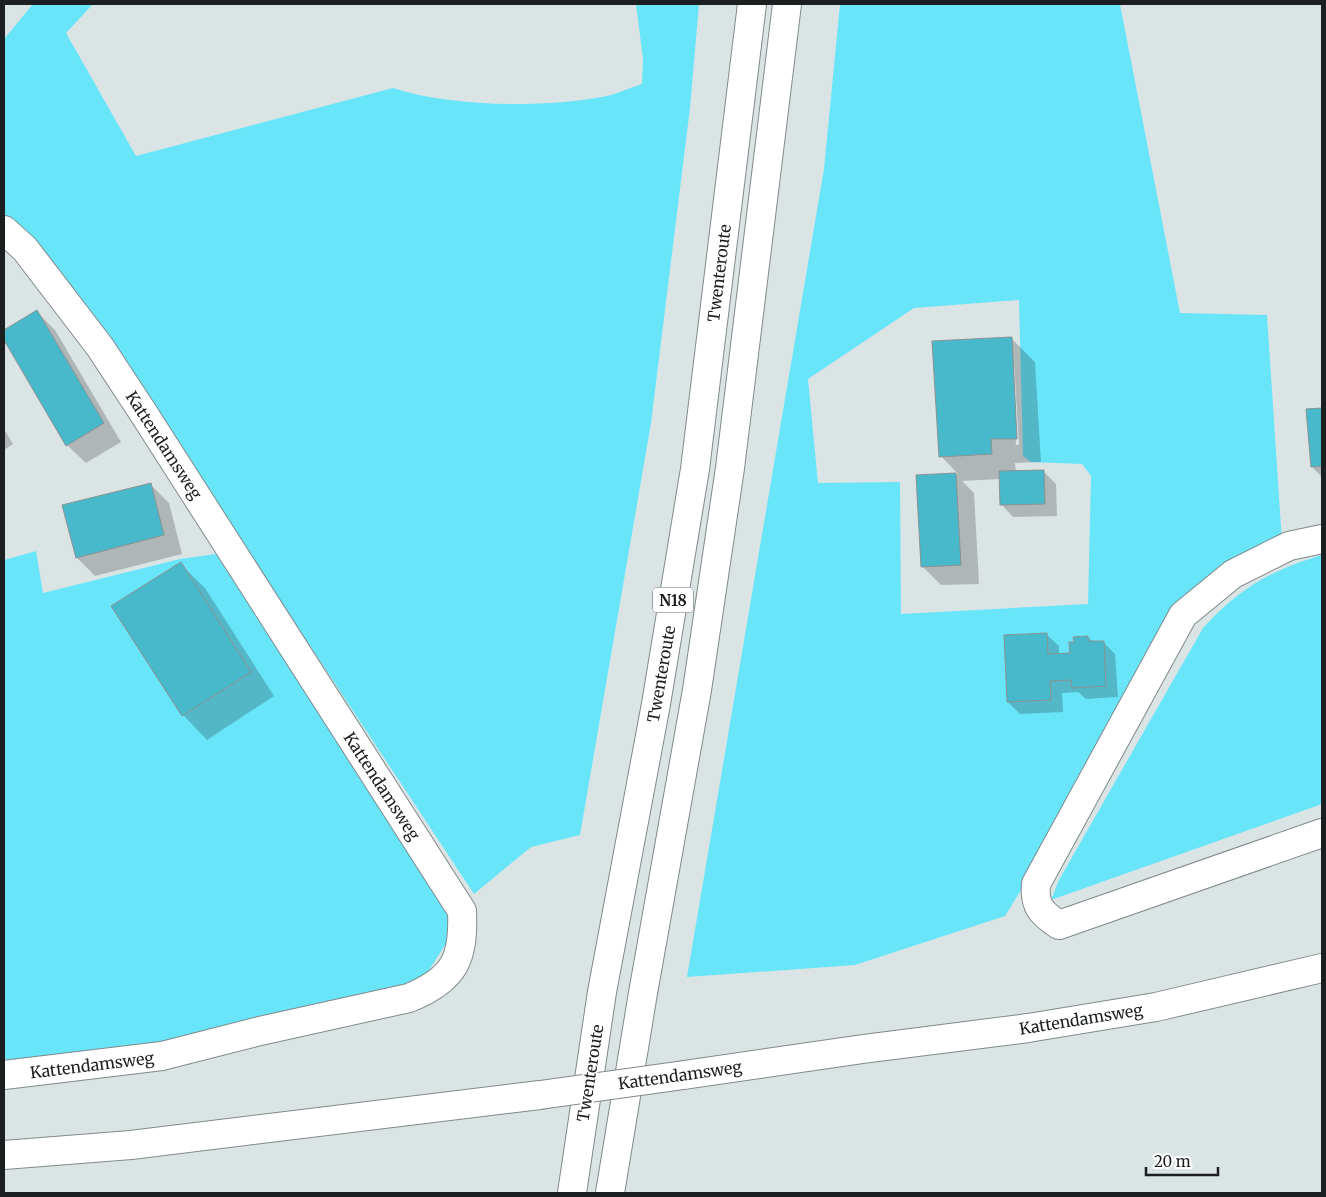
<svg xmlns="http://www.w3.org/2000/svg" width="1326" height="1197" viewBox="0 0 1326 1197" font-family="Merriweather,serif">
<style>
.green{fill:#69e5f9;fill-rule:evenodd}
.shadow{fill:#0003;fill-rule:evenodd}
.building{fill:#47b9ca;stroke:#8a9293}
.lines{fill:none;stroke-linecap:round;stroke-linejoin:round}
.minor-casing{stroke:#81898b;stroke-width:30}
.highway-casing{stroke:#81898b;stroke-width:30}
.minor{stroke:#fff;stroke-width:28}
.highway{stroke:#fff;stroke-width:28}
.minor-bridge-casing{stroke:#81898b;stroke-width:30;stroke-linecap:butt}
.minor-bridge{stroke:#fff;stroke-width:28}
.labels{text-anchor:middle;dominant-baseline:central;stroke-width:4;stroke-linejoin:round;paint-order:stroke}
.shield{fill:#fff;stroke:#606263;stroke-width:1}
.shield-label{font-size:15px;font-weight:bold;fill:#1c1f20}
.street-label{font-size:16px;fill:#1c1f20;stroke:#fff}
</style>
<rect width="100%" height="100%" fill="#dbe4e5"/>
<g class="green">
<path d="M33,4H93L66,33L136,156L393,88C452,107 541,108 602,97C615,95 629,88 642,84L643,59L636,4H699L690,108L651,423L580,835L531,847L474,894L108,340L4,224V39Z"/>
<path d="M840,4H1120L1180,313L1267,315L1282,542L1208,590L1005,916L855,965L687,977L824,169ZM1019,300L1023,456L1031,462L1082,464L1091,476L1088,604L901,614L900,482L818,483L808,379L914,308Z"/>
<path d="M36,551L43,593L180,559L216,554L448,903L450,937L423,980C287,1022 146,1052 4,1060V560Z"/>
<path d="M1322,555V804L1051,900L1059,880L1203,628C1239,588 1272,570 1322,555Z"/>
</g>
<g class="shadow">
<polygon points="37,312 55,330 121,442 86,463 67,445 4,337 4,331"/>
<path d="M1011,338L1035,362L1041,462L1015,463L1016,472H1044L1056,484L1057,516L1013,517L1001,504L1000,479L962,481L974,493L979,584L941,585L923,567L917,476L958,474L941,456ZM1012,362H1014L1019,445H1016Z"/>
<polygon points="1322,409 1322,477 1312,467 1308,410"/>
<polygon points="4,429 13,444 4,450"/>
<polygon points="150,484 169,503 182,554 95,576 77,558"/>
<polygon points="180,564 205,588 274,696 207,740 183,715"/>
<polygon points="1046,634 1059,646 1059,655 1072,654 1088,637 1093,642 1103,642 1115,654 1118,697 1086,699 1078,692 1062,693 1063,712 1020,714 1008,702"/>
</g>
<g class="building">
<polygon points="37,310 104,423 66,446 4,340 4,330"/>
<polygon points="1012,337 1017,439 991,439 992,454 939,457 932,341"/>
<polygon points="1322,408 1322,466 1311,467 1306,409"/>
<polygon points="1044,470 1045,504 1000,505 999,471"/>
<polygon points="956,473 961,565 921,567 916,475"/>
<polygon points="151,483 164,535 76,558 62,505"/>
<polygon points="181,562 251,672 182,716 111,606"/>
<polygon points="1047,633 1048,654 1070,653 1069,642 1074,642 1073,637 1088,636 1088,641 1104,641 1106,686 1072,688 1071,680 1050,681 1051,700 1007,702 1004,635"/>
</g>
<g class="lines">
<defs>
<g id="minor">
<path d="M4,230L25,249L100,347L144,414L462,911C464,959 455,979 409,998L260,1031L162,1056L4,1075"/>
<path d="M1322,539L1289,546L1233,574L1183,615L1036,884C1034,906 1041,913 1059,925L1322,833"/>
<polyline points="684,1075 863,1049 1028,1028 1156,1007 1322,968"/>
<polyline points="4,1155 131,1145 540,1095"/>
</g>
<g id="highway">
<polyline points="572,1193 602,992 656,704 695,469 752,4"/>
<polyline points="610,1193 643,993 697,690 730,468 787,4"/>
</g>
</defs>
<use href="#minor" class="minor-casing"/>
<use href="#highway" class="highway-casing"/>
<use href="#minor" class="minor"/>
<use href="#highway" class="highway"/>
<defs>
<polyline id="minor-bridge" points="540,1095 684,1075"/>
</defs>
<use href="#minor-bridge" class="minor-bridge-casing"/>
<use href="#minor-bridge" class="minor-bridge"/>
</g>
<g class="labels">
<rect class="shield" x="653" y="587.5" width="40" height="25" rx="4"/>
<g class="shield-label">
<text x="673" y="600">N18</text>
</g>
<g class="street-label">
<text transform="translate(719 273) rotate(-83)">Twenteroute</text>
<text transform="translate(164 445) rotate(57)">Kattendamsweg</text>
<text transform="translate(661 674) rotate(-80)">Twenteroute</text>
<text transform="translate(382 786) rotate(57)">Kattendamsweg</text>
<text transform="translate(1081 1019) rotate(-9)">Kattendamsweg</text>
<text transform="translate(92 1065) rotate(-7)">Kattendamsweg</text>
<text transform="translate(590 1073) rotate(-81)">Twenteroute</text>
<text transform="translate(680 1075) rotate(-8)">Kattendamsweg</text>
</g>
</g>
<rect width="1326" height="1197" fill="none" stroke="#1c1f20" stroke-width="10"/>
<path d="M1146 1167v8h72v-8" fill="none" stroke="#1c1f20" stroke-width="2.5"/>
<text x="1154" y="1167" font-size="15" fill="#1c1f20" stroke="#ffffff" stroke-width="4" paint-order="stroke">20 m</text>
</svg>
